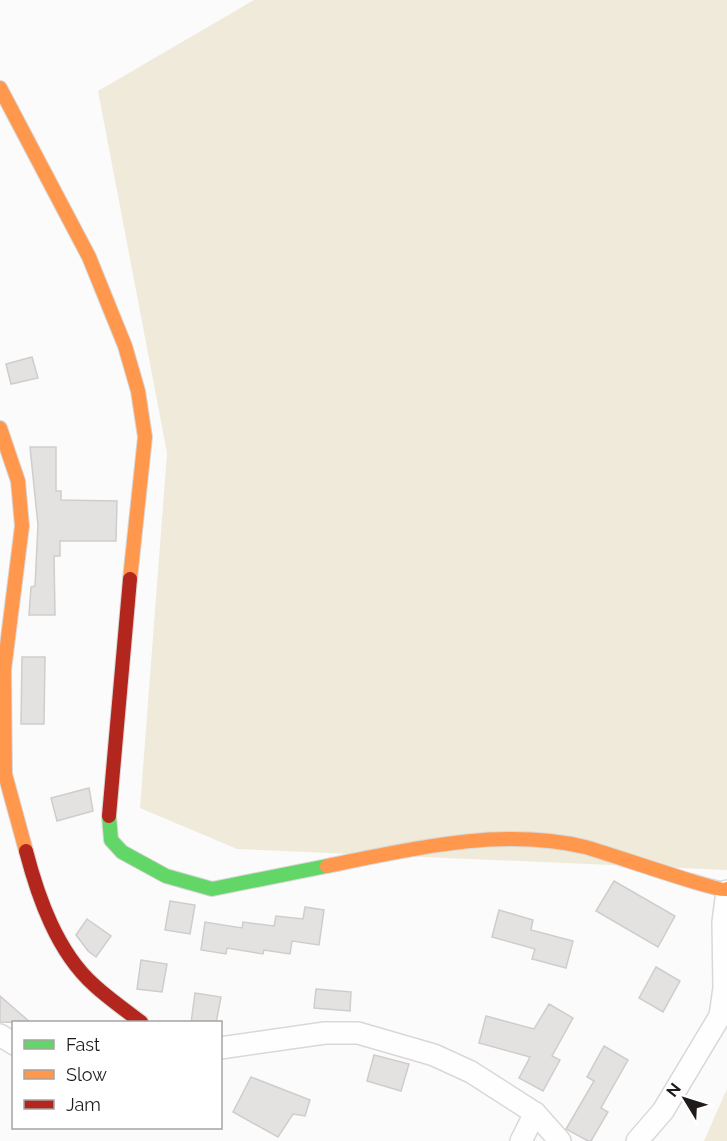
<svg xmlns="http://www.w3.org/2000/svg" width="727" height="1141" viewBox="0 0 727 1141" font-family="Raleway,sans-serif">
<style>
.green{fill:#efeada}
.building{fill:#e4e2e1;stroke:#cfcdcc;stroke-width:1.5}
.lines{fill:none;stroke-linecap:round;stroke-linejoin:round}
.street-casing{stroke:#dad8d7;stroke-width:24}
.fast-casing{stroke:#dad8d7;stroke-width:16}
.slow-casing{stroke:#dad8d7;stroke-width:16}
.jam-casing{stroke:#dad8d7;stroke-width:16}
.street{stroke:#fffefe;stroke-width:21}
.fast{stroke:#63d668;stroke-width:14}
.slow{stroke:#ff974d;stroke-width:14}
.jam{stroke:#b3261e;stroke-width:14}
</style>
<rect width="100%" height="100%" fill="#fcfbfb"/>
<g class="green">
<polygon points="254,0 727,0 727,870 237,849 140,808 167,453 98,91"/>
<polygon points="727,1089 727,1141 704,1141"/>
</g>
<g class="building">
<polygon points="32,357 38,378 11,384 6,364"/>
<polygon points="30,447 56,447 56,491 61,491 61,500 117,501 116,541 60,541 60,556 54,556 55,615 29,615 31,587 35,586 38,525"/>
<polygon points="22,657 45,657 44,724 21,724"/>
<polygon points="89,788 93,811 57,821 51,798"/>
<polygon points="614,881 675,916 658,947 596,911"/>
<polygon points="170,901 195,905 190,934 165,930"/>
<polygon points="305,907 324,910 319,945 292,941 290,954 264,950 263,954 227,948 226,954 201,950 205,922 242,928 243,922 274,926 276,916 303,919"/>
<polygon points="499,910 533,920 531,930 573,941 566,968 532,959 535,949 492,937"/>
<polygon points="87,919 111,936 96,957 88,951 76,935"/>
<polygon points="141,960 167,964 162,992 137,989"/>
<polygon points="656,967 680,981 663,1012 639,998"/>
<polygon points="316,989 351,992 350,1011 314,1008"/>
<polygon points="195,993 221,997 216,1023 191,1023"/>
<polygon points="0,996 31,1023 0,1022"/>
<polygon points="549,1004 573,1018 552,1056 560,1060 543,1091 519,1078 530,1057 479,1043 486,1016 534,1029"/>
<polygon points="604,1046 628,1060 601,1108 608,1112 591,1141 588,1141 566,1129 594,1081 587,1077"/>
<polygon points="374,1055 409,1064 401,1091 367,1081"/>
<polygon points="251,1077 310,1100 305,1116 293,1114 278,1137 233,1112"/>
</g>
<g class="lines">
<defs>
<g id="street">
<polyline points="0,1035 14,1044"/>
<polyline points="220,1048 325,1033 358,1033 434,1055 471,1072 535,1113 560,1141"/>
<polyline points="521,1141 535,1113"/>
<polyline points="637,1141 663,1111 720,1016 724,988 723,922 727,891"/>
</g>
<polyline id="fast" points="109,816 111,840 122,852 166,876 212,889 327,866"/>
<g id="slow">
<polyline points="0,88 89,257 125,346 138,391 145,437 130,579"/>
<polyline points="0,428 18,481 22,526 4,670 5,774 26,851"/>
<path d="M327,866C411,849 500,827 585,847C605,852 720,893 727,889"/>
</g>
<g id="jam">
<polyline points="109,816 130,579"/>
<path d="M26,851C38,897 57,952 94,985C108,998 125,1010 141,1022"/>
</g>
</defs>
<use href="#street" class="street-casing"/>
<use href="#fast" class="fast-casing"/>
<use href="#slow" class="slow-casing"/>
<use href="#jam" class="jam-casing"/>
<use href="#street" class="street"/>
<use href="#fast" class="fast"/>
<use href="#slow" class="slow"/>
<use href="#jam" class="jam"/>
</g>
<rect x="12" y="1021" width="210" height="108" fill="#ffffff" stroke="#a5a4a3" stroke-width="1.5"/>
<rect x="24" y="1040" width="30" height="9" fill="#63d668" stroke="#a5a4a3" stroke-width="1.5"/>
<text x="66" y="1051" font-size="18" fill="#1f1b1a">Fast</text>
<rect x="24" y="1070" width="30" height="9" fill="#ff974d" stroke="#a5a4a3" stroke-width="1.5"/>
<text x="66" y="1081" font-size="18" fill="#1f1b1a">Slow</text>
<rect x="24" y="1100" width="30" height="9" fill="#b3261e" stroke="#a5a4a3" stroke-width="1.5"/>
<text x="66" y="1111" font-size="18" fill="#1f1b1a">Jam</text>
<g transform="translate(685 1099) rotate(308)" stroke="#ffffff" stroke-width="4.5" paint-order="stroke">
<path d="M0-4.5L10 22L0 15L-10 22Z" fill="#1f1b1a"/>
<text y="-9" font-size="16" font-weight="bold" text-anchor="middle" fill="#1f1b1a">N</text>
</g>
</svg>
